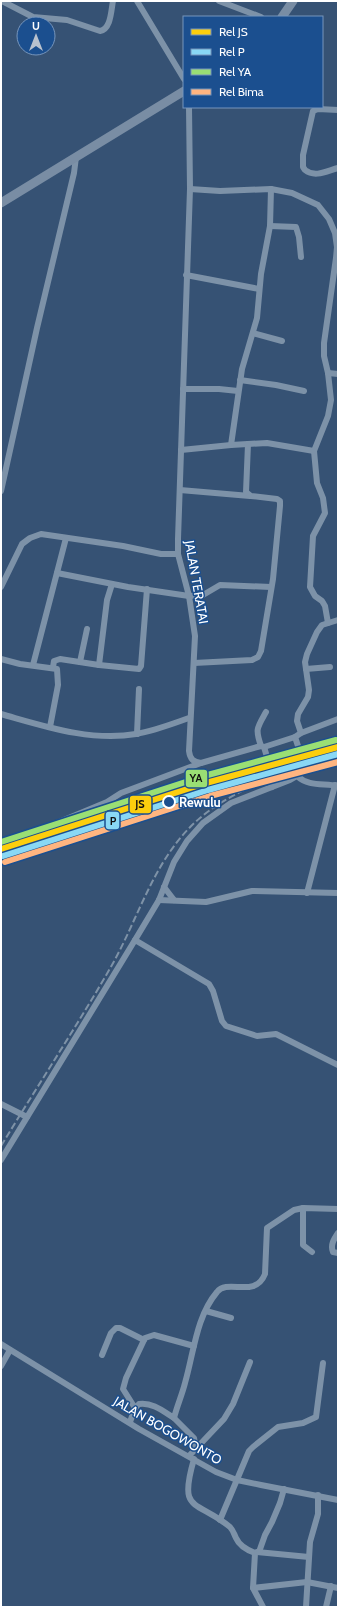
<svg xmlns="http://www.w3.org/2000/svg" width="339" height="1608" viewBox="0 0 339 1608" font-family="Cabin,sans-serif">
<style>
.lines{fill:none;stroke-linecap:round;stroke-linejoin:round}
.street{stroke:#7d92a8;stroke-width:6}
.secondary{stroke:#798da4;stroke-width:9}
.rail{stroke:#7e92a7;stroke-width:2;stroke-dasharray:7 3;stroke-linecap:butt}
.rail-1-casing{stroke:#1b4f8f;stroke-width:9}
.rail-2-casing{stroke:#1b4f8f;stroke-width:9}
.rail-3-casing{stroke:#1b4f8f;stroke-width:9}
.rail-4-casing{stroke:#1b4f8f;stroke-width:9}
.rail-1{stroke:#fcce0d;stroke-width:6}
.rail-2{stroke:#89d8f5;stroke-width:6}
.rail-3{stroke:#9adf74;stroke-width:6}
.rail-4{stroke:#ffb580;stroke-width:6}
.stop-dot{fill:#1b4f8f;stroke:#fff;stroke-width:2}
.labels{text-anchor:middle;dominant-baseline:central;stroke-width:3;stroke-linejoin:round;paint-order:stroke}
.street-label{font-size:13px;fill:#fff;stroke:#1b4f8f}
.stop-label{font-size:13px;font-weight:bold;fill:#fff;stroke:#1b4f8f;text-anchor:start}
.line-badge{stroke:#1b4f8f;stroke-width:1.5}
.pale-badge-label{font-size:11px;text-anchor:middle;font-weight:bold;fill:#111}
</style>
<rect width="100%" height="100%" fill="#365274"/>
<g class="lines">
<g class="street">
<path d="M2,1L33,17L67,20L100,31C111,29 111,11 113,1"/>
<polyline points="137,1 184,79"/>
<polyline points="219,1 261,17"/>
<path d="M189,107L190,189L178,539V554L189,596L195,636L189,751C190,759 193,762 201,763"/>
<path d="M338,110L318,109L313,111L303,155V167L305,170C315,178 327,171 338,168"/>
<polyline points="190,189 220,191 271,189 292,193 318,205 329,219 335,233 337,247 336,258 324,343 324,356 328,373 331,400 328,416 314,451 317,483 323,498 325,513 313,536 310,587 315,596 322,601 325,606 328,623"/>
<polyline points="270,226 296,227 299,237 301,257"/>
<polyline points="186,275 259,289"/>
<polyline points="253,333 282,341"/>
<polyline points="328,373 338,374"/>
<polyline points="240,380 276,385 304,391"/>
<polyline points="183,389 219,389 238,391"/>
<polyline points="231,445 267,443 314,451"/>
<polyline points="181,450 231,445 242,369 257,318 261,274 270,226 271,189"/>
<polyline points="180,490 250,496"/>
<polyline points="1,491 37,328 74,173 76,157"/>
<polyline points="57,573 128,587 189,596 203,595 220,585 271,587"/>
<polyline points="1,587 22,544 30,538 41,534 123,546 161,554 178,554"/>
<polyline points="1,659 20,664 57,669 58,685 50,727"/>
<polyline points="80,662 87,629"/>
<polyline points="194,663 252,660 258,657 261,651 273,579 280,506 280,501 277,499 251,496 246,492 248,444"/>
<polyline points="33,665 66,538"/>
<polyline points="99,665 107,600 112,584"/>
<polyline points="53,667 54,661 60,659 99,665 139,669 141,666 147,589"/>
<polyline points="306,669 330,667"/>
<path d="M1,714C44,726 91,742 136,734C154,731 172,724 189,718"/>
<polyline points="301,733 297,721 298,714 308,697 309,690 305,662 307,654 317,632 322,625 338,620"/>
<polyline points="137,734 139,689"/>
<polyline points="295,737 298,746"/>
<path d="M261,746C255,729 257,728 266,712"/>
<polyline points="264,747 275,783 272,787"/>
<polyline points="1,841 59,822 107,802 121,793 201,763 261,746 264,747 295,737 301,733 338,719"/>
<polyline points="164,887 174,900"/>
<polyline points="307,893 335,785"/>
<polyline points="159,900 206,902 252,891 338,893"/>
<polyline points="135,940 209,984 213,991 222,1021 226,1026 257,1036 276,1034 338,1065"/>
<polyline points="1,1104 27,1117"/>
<path d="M1,1160L135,940L159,900L174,862L187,841L203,823L231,803L290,780L297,776C309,787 323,783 338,786"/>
<polyline points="303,1208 303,1245 312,1252"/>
<path d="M338,1233C334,1239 330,1245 333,1252L338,1253"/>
<polyline points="206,1311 231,1318"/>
<polyline points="1,1344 139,1429 216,1472 237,1480 261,1485 338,1500"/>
<polyline points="102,1355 111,1333 116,1328 120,1328 144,1340"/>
<polyline points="1,1366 10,1350"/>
<polyline points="135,1408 123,1389 126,1378 145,1338 154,1335 194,1346"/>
<polyline points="174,1418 194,1438 196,1449"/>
<path d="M130,1422L135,1408L139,1404C152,1402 163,1411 174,1418C177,1406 182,1395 185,1383C194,1352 196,1317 217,1292C228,1278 255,1299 265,1274L267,1228L294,1210L303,1208L338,1209"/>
<polyline points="189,1456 224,1419 233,1404 250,1362"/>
<path d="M194,1459C178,1514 196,1499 230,1527C233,1530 234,1534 236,1538C239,1545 247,1550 255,1553L253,1588L263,1607"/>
<polyline points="220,1520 249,1451 253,1447 278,1427 303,1423 316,1417 323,1363"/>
<polyline points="257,1552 309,1557"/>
<polyline points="259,1552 265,1535 272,1522 280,1503 284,1489"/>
<polyline points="253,1588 307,1582 338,1588"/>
<polyline points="306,1607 310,1542 318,1514 318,1495"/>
<polyline points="326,1607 331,1586"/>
</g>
<g class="secondary">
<polyline points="282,17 293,1"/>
<polyline points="1,203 184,91"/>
</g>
<path class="rail" d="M1,1146C38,1085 77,1026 112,965C140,915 155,856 200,818C214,806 230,797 246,789"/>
<defs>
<polyline id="rail-1" points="1,849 206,783 338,747"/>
<polyline id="rail-2" points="3,856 208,790 338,754"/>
<polyline id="rail-3" points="1,842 204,776 336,740"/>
<polyline id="rail-4" points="5,862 210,796 338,762"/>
</defs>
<use href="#rail-1" class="rail-1-casing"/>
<use href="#rail-2" class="rail-2-casing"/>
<use href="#rail-3" class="rail-3-casing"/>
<use href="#rail-4" class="rail-4-casing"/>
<use href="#rail-1" class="rail-1"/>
<use href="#rail-2" class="rail-2"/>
<use href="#rail-3" class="rail-3"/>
<use href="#rail-4" class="rail-4"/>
</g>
<circle class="stop-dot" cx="169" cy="802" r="6"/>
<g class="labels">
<g class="street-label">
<text transform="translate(197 582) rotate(80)">JALAN TERATAI</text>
<text transform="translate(168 1430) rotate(30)">JALAN BOGOWONTO</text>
</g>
<g class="stop-label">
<text x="179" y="802">Rewulu</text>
</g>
</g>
<g class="line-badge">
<rect x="185" y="769" width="23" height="19" rx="4" fill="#9adf74"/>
<rect x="129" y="795" width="23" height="19" rx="4" fill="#fcce0d"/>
<rect x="105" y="811" width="15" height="19" rx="4" fill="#89d8f5"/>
</g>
<g class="pale-badge-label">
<text x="196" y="782">YA</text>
<text x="140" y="808">JS</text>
<text x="113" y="825">P</text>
</g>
<rect width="339" height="1608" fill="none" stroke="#ffffff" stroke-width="4"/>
<rect x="183" y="16" width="140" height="92" fill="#1b4f8f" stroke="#7695bc"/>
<rect x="191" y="29" width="20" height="6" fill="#fcce0d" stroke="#7695bc"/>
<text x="219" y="36" font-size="12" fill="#ffffff">Rel JS</text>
<rect x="191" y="49" width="20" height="6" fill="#89d8f5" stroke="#7695bc"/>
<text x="219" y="56" font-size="12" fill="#ffffff">Rel P</text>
<rect x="191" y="69" width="20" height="6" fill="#9adf74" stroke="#7695bc"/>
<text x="219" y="76" font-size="12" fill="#ffffff">Rel YA</text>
<rect x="191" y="89" width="20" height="6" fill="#ffb580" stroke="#7695bc"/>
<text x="219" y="96" font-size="12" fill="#ffffff">Rel Bima</text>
<g transform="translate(36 36)"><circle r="19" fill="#1b4f8f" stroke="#7695bc"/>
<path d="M0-3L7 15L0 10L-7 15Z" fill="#b9c2ce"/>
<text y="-6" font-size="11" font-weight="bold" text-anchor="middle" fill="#ffffff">U</text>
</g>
</svg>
